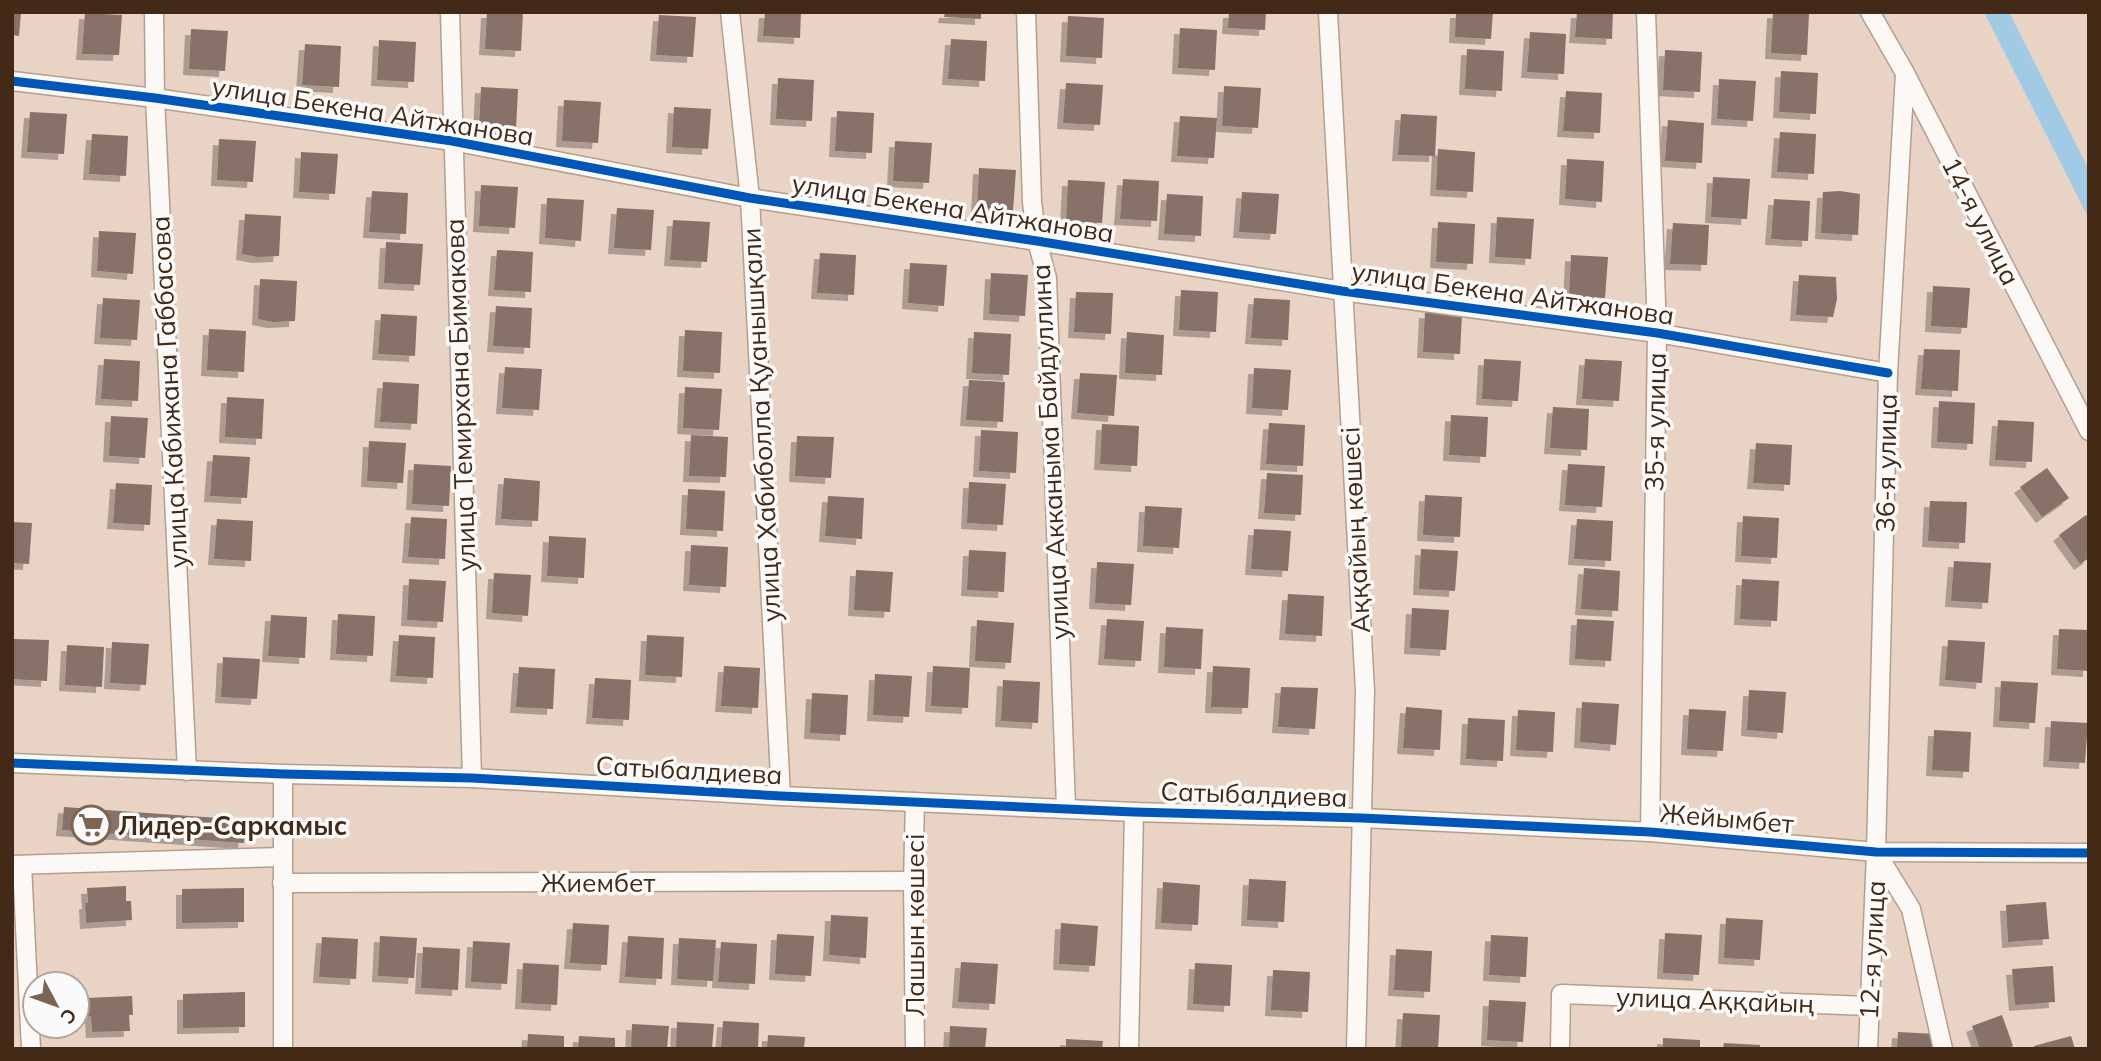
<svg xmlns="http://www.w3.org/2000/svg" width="2101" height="1061" viewBox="0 0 2101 1061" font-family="Mulish,sans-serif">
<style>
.water{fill:#a1cbe4}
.building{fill:#877167;filter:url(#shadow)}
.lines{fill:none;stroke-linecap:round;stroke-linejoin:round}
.minor-casing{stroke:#b49f8f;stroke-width:21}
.minor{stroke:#fcf8f6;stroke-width:18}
.cycleway-casing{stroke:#fafafa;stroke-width:13}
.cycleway{stroke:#0057b8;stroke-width:9}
.labels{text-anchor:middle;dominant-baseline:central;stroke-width:7;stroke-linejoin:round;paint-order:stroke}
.street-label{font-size:26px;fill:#432a17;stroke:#fafafa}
.poi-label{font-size:26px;font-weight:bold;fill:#432a17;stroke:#fafafa;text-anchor:start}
</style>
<defs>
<filter id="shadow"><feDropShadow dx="-6" dy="6" stdDeviation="0" flood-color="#0004"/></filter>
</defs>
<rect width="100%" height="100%" fill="#e9d3c4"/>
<polygon class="water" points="1984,12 2009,12 2089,170 2089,219"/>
<g class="building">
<polygon points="12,12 21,12 19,36 12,35"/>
<polygon points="487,12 523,12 521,51 485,49"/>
<polygon points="765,12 801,12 800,38 763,36"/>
<polygon points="945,12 981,12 981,19 944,17"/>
<polygon points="1229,12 1266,12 1265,30 1228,28"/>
<polygon points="1456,12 1493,12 1491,39 1455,37"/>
<polygon points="1577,12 1613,12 1612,39 1575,37"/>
<polygon points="1773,12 1809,14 1807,55 1771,53"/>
<polygon points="85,13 122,15 119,55 82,54"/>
<polygon points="659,15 696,17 693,57 656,55"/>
<polygon points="1068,16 1104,18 1102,58 1066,56"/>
<polygon points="1180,28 1217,30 1215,70 1178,68"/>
<polygon points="191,29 228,31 225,71 189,69"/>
<polygon points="1530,32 1566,34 1564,74 1527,72"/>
<polygon points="951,39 987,41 985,81 948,79"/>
<polygon points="379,40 416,42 414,82 377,80"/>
<polygon points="305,44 341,46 339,87 302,85"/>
<polygon points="1467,49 1504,51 1502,91 1465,89"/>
<polygon points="1665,50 1702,52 1700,92 1663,90"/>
<polygon points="1781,71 1818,73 1816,114 1779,112"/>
<polygon points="778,78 814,80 812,121 776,119"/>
<polygon points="1719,79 1756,81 1753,121 1717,119"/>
<polygon points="1066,83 1103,85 1100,125 1063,123"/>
<polygon points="1224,86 1261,88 1258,128 1222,126"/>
<polygon points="481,87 518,89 516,130 479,127"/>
<polygon points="1566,91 1602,93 1600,133 1563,131"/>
<polygon points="564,100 601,102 598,143 562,141"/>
<polygon points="674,107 711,109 708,149 672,147"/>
<polygon points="837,111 874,113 872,153 835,151"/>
<polygon points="30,112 67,114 64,154 27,152"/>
<polygon points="1401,114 1437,116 1435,156 1398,155"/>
<polygon points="1180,116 1217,118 1214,158 1177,156"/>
<polygon points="1668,120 1704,123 1702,163 1665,161"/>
<polygon points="1780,132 1816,134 1814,174 1777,172"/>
<polygon points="92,134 128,136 126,176 89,174"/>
<polygon points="219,139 256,141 253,182 217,180"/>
<polygon points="895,141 932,143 929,183 893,181"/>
<polygon points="1438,149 1475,152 1473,192 1436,190"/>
<polygon points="301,152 338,154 335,194 299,192"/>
<polygon points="1567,159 1604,161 1602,202 1565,199"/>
<polygon points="979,168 1016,170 1013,211 977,209"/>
<polygon points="1713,177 1750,179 1747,219 1711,217"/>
<polygon points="1123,179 1159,181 1157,221 1120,219"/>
<polygon points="1068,180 1105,182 1102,223 1066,221"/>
<polygon points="481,185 518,187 515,228 479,226"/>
<polygon points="372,191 408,193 406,234 369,232"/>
<polygon points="1840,191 1860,194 1858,235 1821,233 1823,192"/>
<polygon points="1242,192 1279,194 1276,234 1239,232"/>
<polygon points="1167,194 1203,196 1201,236 1164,234"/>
<polygon points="547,198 584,200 581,241 545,238"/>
<polygon points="1774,199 1810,201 1808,241 1771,239"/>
<polygon points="617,208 654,210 651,250 614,248"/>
<polygon points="245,214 281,216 279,256 258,257 242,254"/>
<polygon points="1497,217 1534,219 1531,259 1495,257"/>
<polygon points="673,220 710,222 707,262 670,260"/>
<polygon points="1438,222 1475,224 1473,264 1436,262"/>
<polygon points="1673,223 1709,225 1707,265 1670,264"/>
<polygon points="99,231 136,233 133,274 97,271"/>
<polygon points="386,242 423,244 420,285 384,283"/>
<polygon points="497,250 533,252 531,292 494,290"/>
<polygon points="820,253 856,255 854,295 817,293"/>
<polygon points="1571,255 1608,257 1605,298 1569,296"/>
<polygon points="910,263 947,265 944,306 908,303"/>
<polygon points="991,273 1028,275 1025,316 989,314"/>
<polygon points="1799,275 1836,277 1837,299 1833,317 1796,315"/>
<polygon points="260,279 297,281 295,321 273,322 258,319"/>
<polygon points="1933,286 1970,288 1967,328 1931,326"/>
<polygon points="1181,290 1218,292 1216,332 1179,330"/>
<polygon points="1076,292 1113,293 1111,334 1074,332"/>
<polygon points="103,298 140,300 137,340 100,338"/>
<polygon points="1254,298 1290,300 1288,340 1251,338"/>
<polygon points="496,306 532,308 530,348 493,346"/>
<polygon points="1425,312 1462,314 1460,354 1423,352"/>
<polygon points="381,314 417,316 415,356 378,354"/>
<polygon points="209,329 246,331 244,372 207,370"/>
<polygon points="685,330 722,332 720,373 683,371"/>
<polygon points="974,332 1011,334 1009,375 972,373"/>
<polygon points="1127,332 1164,335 1162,375 1125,373"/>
<polygon points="1924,349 1960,350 1958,391 1921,389"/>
<polygon points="104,359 140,361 138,401 101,399"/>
<polygon points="1484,359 1521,361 1518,401 1482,399"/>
<polygon points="1585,359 1622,361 1619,401 1582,399"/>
<polygon points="505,367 542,369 539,410 502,408"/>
<polygon points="1254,368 1291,370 1288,410 1252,408"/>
<polygon points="1080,373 1117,375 1114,416 1077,413"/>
<polygon points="969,380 1005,382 1003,422 966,420"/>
<polygon points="383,382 419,384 417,424 380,422"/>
<polygon points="685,387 722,389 719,430 683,428"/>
<polygon points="227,397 264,399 262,439 225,437"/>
<polygon points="1939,401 1975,403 1973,444 1937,442"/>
<polygon points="1553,407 1589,409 1587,450 1550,448"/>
<polygon points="1451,415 1488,417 1486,457 1449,455"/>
<polygon points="111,416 148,418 145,458 109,456"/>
<polygon points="1998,420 2034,422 2032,462 1995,460"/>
<polygon points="1269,423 1305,425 1303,466 1266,464"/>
<polygon points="1102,424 1139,426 1137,466 1100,464"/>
<polygon points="981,430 1018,432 1016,473 979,471"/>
<polygon points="691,435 728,437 726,477 689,476"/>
<polygon points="797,436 834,437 831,478 795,476"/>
<polygon points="369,441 406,443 403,483 367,481"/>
<polygon points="1756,443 1792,445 1790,485 1753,483"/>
<polygon points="213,455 250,457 247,498 210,496"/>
<polygon points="414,464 451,466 449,506 412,504"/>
<polygon points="1568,464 1605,466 1602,507 1565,505"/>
<polygon points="2047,468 2069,498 2042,517 2020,487"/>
<polygon points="1267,473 1303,475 1301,515 1264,513"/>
<polygon points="504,478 540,481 538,521 501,519"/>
<polygon points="969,482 1006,484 1003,525 967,523"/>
<polygon points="116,483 152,485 150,525 113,523"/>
<polygon points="688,489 725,491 723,531 686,529"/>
<polygon points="1425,495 1462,497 1460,537 1423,535"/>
<polygon points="828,496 864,498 862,539 825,536"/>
<polygon points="1930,501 1967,502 1965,543 1928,541"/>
<polygon points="1145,506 1182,508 1179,548 1143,546"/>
<polygon points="2086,515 2089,519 2089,558 2080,564 2059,535"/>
<polygon points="1743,516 1779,518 1777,558 1741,556"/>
<polygon points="411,517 447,519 445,559 408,557"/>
<polygon points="217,519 253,521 251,561 214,559"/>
<polygon points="1577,519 1613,521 1611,561 1574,559"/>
<polygon points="12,522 32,523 29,564 12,563"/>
<polygon points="1254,529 1291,531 1288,571 1251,569"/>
<polygon points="549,536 586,538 584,578 547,576"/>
<polygon points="691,545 728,547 726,587 689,585"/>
<polygon points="1421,549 1458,551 1455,591 1419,589"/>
<polygon points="969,550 1006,552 1004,592 967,590"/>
<polygon points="1954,561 1991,563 1988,603 1951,601"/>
<polygon points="1097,562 1134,564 1131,605 1095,603"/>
<polygon points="1584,568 1620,571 1618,611 1581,609"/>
<polygon points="856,570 893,572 890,612 854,610"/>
<polygon points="494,573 531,575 528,616 492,613"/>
<polygon points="409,579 446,581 443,622 407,620"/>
<polygon points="1742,579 1779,581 1777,621 1740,619"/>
<polygon points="1288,594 1324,596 1322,636 1285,634"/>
<polygon points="1412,608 1449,610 1446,650 1410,648"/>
<polygon points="338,614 375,616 373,656 336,654"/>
<polygon points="271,615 307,617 305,658 268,656"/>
<polygon points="1107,619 1144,621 1141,661 1104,659"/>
<polygon points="1577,619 1614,621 1611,661 1575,659"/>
<polygon points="977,620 1014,623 1011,663 975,661"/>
<polygon points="1166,627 1203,629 1201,669 1164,667"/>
<polygon points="2059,629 2089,630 2089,671 2057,669"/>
<polygon points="399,635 435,637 433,678 396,676"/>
<polygon points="647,635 684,637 682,677 645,675"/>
<polygon points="12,639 49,640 47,681 12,679"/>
<polygon points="1948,640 1985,642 1982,683 1945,680"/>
<polygon points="112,642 149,644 146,685 110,683"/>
<polygon points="67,645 104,647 102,687 65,685"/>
<polygon points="223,657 260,659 257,699 221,697"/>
<polygon points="724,666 760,668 758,708 721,706"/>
<polygon points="933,666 970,668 968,708 931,706"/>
<polygon points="1213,666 1250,668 1248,708 1211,707"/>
<polygon points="519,667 555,669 553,709 516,707"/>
<polygon points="875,674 912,676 909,717 873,715"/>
<polygon points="595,678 631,680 629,720 592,718"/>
<polygon points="1003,680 1040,682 1038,723 1001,721"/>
<polygon points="2001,681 2038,683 2035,723 1999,721"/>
<polygon points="1281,687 1318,688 1315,729 1278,727"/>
<polygon points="1749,690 1786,692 1783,733 1747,730"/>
<polygon points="812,693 848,695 846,735 810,733"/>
<polygon points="1582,702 1619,704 1616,745 1580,742"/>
<polygon points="1406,707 1442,710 1440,750 1403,748"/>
<polygon points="1689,709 1726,711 1723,751 1687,749"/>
<polygon points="1518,710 1555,712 1553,752 1516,750"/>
<polygon points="1468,718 1505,720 1503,761 1466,759"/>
<polygon points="2051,721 2088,723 2085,763 2049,761"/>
<polygon points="1934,730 1971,732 1969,772 1932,770"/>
<polygon points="64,807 246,820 244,843 62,830"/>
<polygon points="1249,879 1286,881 1284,922 1247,920"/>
<polygon points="1163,882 1200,885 1198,925 1161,923"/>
<polygon points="126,886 126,901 131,901 132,920 86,923 85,903 88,903 87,888"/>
<polygon points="244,888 244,922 182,923 182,889"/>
<polygon points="2046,902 2049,939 2008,942 2006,905"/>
<polygon points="831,915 868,917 866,958 829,955"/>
<polygon points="1726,918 1763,920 1760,960 1724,958"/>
<polygon points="573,923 609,925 607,965 570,963"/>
<polygon points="1061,923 1098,926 1095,966 1059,964"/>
<polygon points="1665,933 1702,935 1699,975 1663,973"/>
<polygon points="777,934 814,936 811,976 775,974"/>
<polygon points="1491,935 1528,937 1526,977 1489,975"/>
<polygon points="380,936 417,938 414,978 378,976"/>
<polygon points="628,936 664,938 662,979 625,977"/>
<polygon points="322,937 358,939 356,979 319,977"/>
<polygon points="679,938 716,940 713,981 677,979"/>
<polygon points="473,941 510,943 507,984 471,982"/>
<polygon points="721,942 757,944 755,984 718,982"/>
<polygon points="423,947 460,949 458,990 421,988"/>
<polygon points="1396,949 1432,951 1430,992 1394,990"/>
<polygon points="961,962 998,964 995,1004 958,1002"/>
<polygon points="523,963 559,965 557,1005 521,1003"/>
<polygon points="1195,963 1232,965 1230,1006 1193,1004"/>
<polygon points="2053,966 2055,1002 2015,1005 2012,969"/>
<polygon points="1273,970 1310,972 1308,1012 1271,1010"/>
<polygon points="245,992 245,1027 183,1028 183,994"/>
<polygon points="132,996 133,1015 129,1015 130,1031 92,1032 91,1016 87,1017 86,998"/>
<polygon points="1489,1000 1526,1002 1523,1042 1487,1040"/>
<polygon points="1403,1013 1440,1015 1438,1049 1401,1049"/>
<polygon points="2002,1015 2013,1046 2007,1049 1980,1049 1972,1026"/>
<polygon points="723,1021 759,1023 758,1049 721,1049"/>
<polygon points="677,1022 714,1024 712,1049 676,1049"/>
<polygon points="632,1024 669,1026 667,1049 631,1049"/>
<polygon points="950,1026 987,1028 985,1049 949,1049"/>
<polygon points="1898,1032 1935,1034 1934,1049 1897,1049"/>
<polygon points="528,1034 564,1036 564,1049 527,1049"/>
<polygon points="768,1035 805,1037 804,1049 767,1049"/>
<polygon points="579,1036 615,1038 615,1049 578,1049"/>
<polygon points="2071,1036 2075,1049 2035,1049 2034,1046"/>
<polygon points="1663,1038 1700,1040 1700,1049 1663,1049"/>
<polygon points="1066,1039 1103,1041 1102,1049 1066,1049"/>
<polygon points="1724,1043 1760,1045 1760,1049 1723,1049"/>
</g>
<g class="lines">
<defs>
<g id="minor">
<polyline points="154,12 155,98 187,771"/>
<polyline points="450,12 472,778"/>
<polyline points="730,12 750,198 781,796"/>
<polyline points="1026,12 1032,202 1037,241 1047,278 1066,808"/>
<polyline points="1328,12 1365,691 1356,1049"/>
<polyline points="1646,12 1657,333 1650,832"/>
<polyline points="1870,12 1905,73 2089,431"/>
<polyline points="12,81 155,98 452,141 750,198 1037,241 1342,291 1657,333 1888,373"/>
<polyline points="12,763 283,774 472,778 781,796 1134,812 1362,818 1650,832 1876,852 2089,853"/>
<polyline points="283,774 283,1049"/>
<polyline points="1876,852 1911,909 1943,1049"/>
<polyline points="12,865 282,857"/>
<polyline points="22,865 31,1049"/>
<polyline points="282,883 913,881"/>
<polyline points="915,1049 913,881 915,802"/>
<polyline points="1129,1049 1134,812"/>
<polyline points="1560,1049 1561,994 1868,1006"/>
<polyline points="1868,1049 1876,852 1888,373 1905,73"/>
</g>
</defs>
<use href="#minor" class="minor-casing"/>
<use href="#minor" class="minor"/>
<defs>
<g id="cycleway">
<polyline points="12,81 155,98 452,141 750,198 1037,241 1342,291 1657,333 1888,373"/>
<polyline points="12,763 283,774 472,778 781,796 1134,812 1362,818 1650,832 1876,852 2089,853"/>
</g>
</defs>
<use href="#cycleway" class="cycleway-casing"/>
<use href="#cycleway" class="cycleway"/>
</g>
<defs>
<symbol id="supermarket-ring" viewBox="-11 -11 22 22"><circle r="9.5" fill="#fafafa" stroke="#7d6554" stroke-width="1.5"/><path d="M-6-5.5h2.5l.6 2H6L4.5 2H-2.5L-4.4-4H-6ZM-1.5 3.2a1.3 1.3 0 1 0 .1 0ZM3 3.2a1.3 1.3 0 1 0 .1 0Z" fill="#7d6554"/></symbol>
</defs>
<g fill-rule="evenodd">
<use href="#supermarket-ring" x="69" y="803" width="44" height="44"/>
</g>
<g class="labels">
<g class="street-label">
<text transform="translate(373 111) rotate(9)">улица Бекена Айтжанова</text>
<text transform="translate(953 208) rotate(9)">улица Бекена Айтжанова</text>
<text transform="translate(1981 221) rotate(63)">14-я улица</text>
<text transform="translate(1513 293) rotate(8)">улица Бекена Айтжанова</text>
<text transform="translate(169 392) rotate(-93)">улица Кабижана Габбасова</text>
<text transform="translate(460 395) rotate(-92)">улица Темирхана Бимакова</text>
<text transform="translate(1655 422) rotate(-89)">35-я улица</text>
<text transform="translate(761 425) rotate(-93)">улица Хабиболла Қуанышқали</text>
<text transform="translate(1050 452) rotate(-93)">улица Акканыма Байдуллина</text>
<text transform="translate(1886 463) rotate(-89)">36-я улица</text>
<text transform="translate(1355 530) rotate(-93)">Аққайың көшесі</text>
<text transform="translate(689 770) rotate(3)">Сатыбалдиева</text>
<text transform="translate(1254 794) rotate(2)">Сатыбалдиева</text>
<text transform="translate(1727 818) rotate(5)">Жейымбет</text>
<text x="598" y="882">Жиембет</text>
<text transform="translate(914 925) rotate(-90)">Лашын көшесі</text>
<text transform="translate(1872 950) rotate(-87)">12-я улица</text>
<text transform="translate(1715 1000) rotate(2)">улица Аққайың</text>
</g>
<g class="poi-label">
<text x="118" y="825">Лидер-Саркамыс</text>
</g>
</g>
<rect width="2101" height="1061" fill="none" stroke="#432a17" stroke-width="28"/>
<g transform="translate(56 1005) rotate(131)"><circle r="33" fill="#fafafa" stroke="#b1a79f" stroke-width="2"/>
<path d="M0-5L12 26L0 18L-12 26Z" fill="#7d6554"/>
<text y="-10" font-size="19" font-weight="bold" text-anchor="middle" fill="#432a17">С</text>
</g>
</svg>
